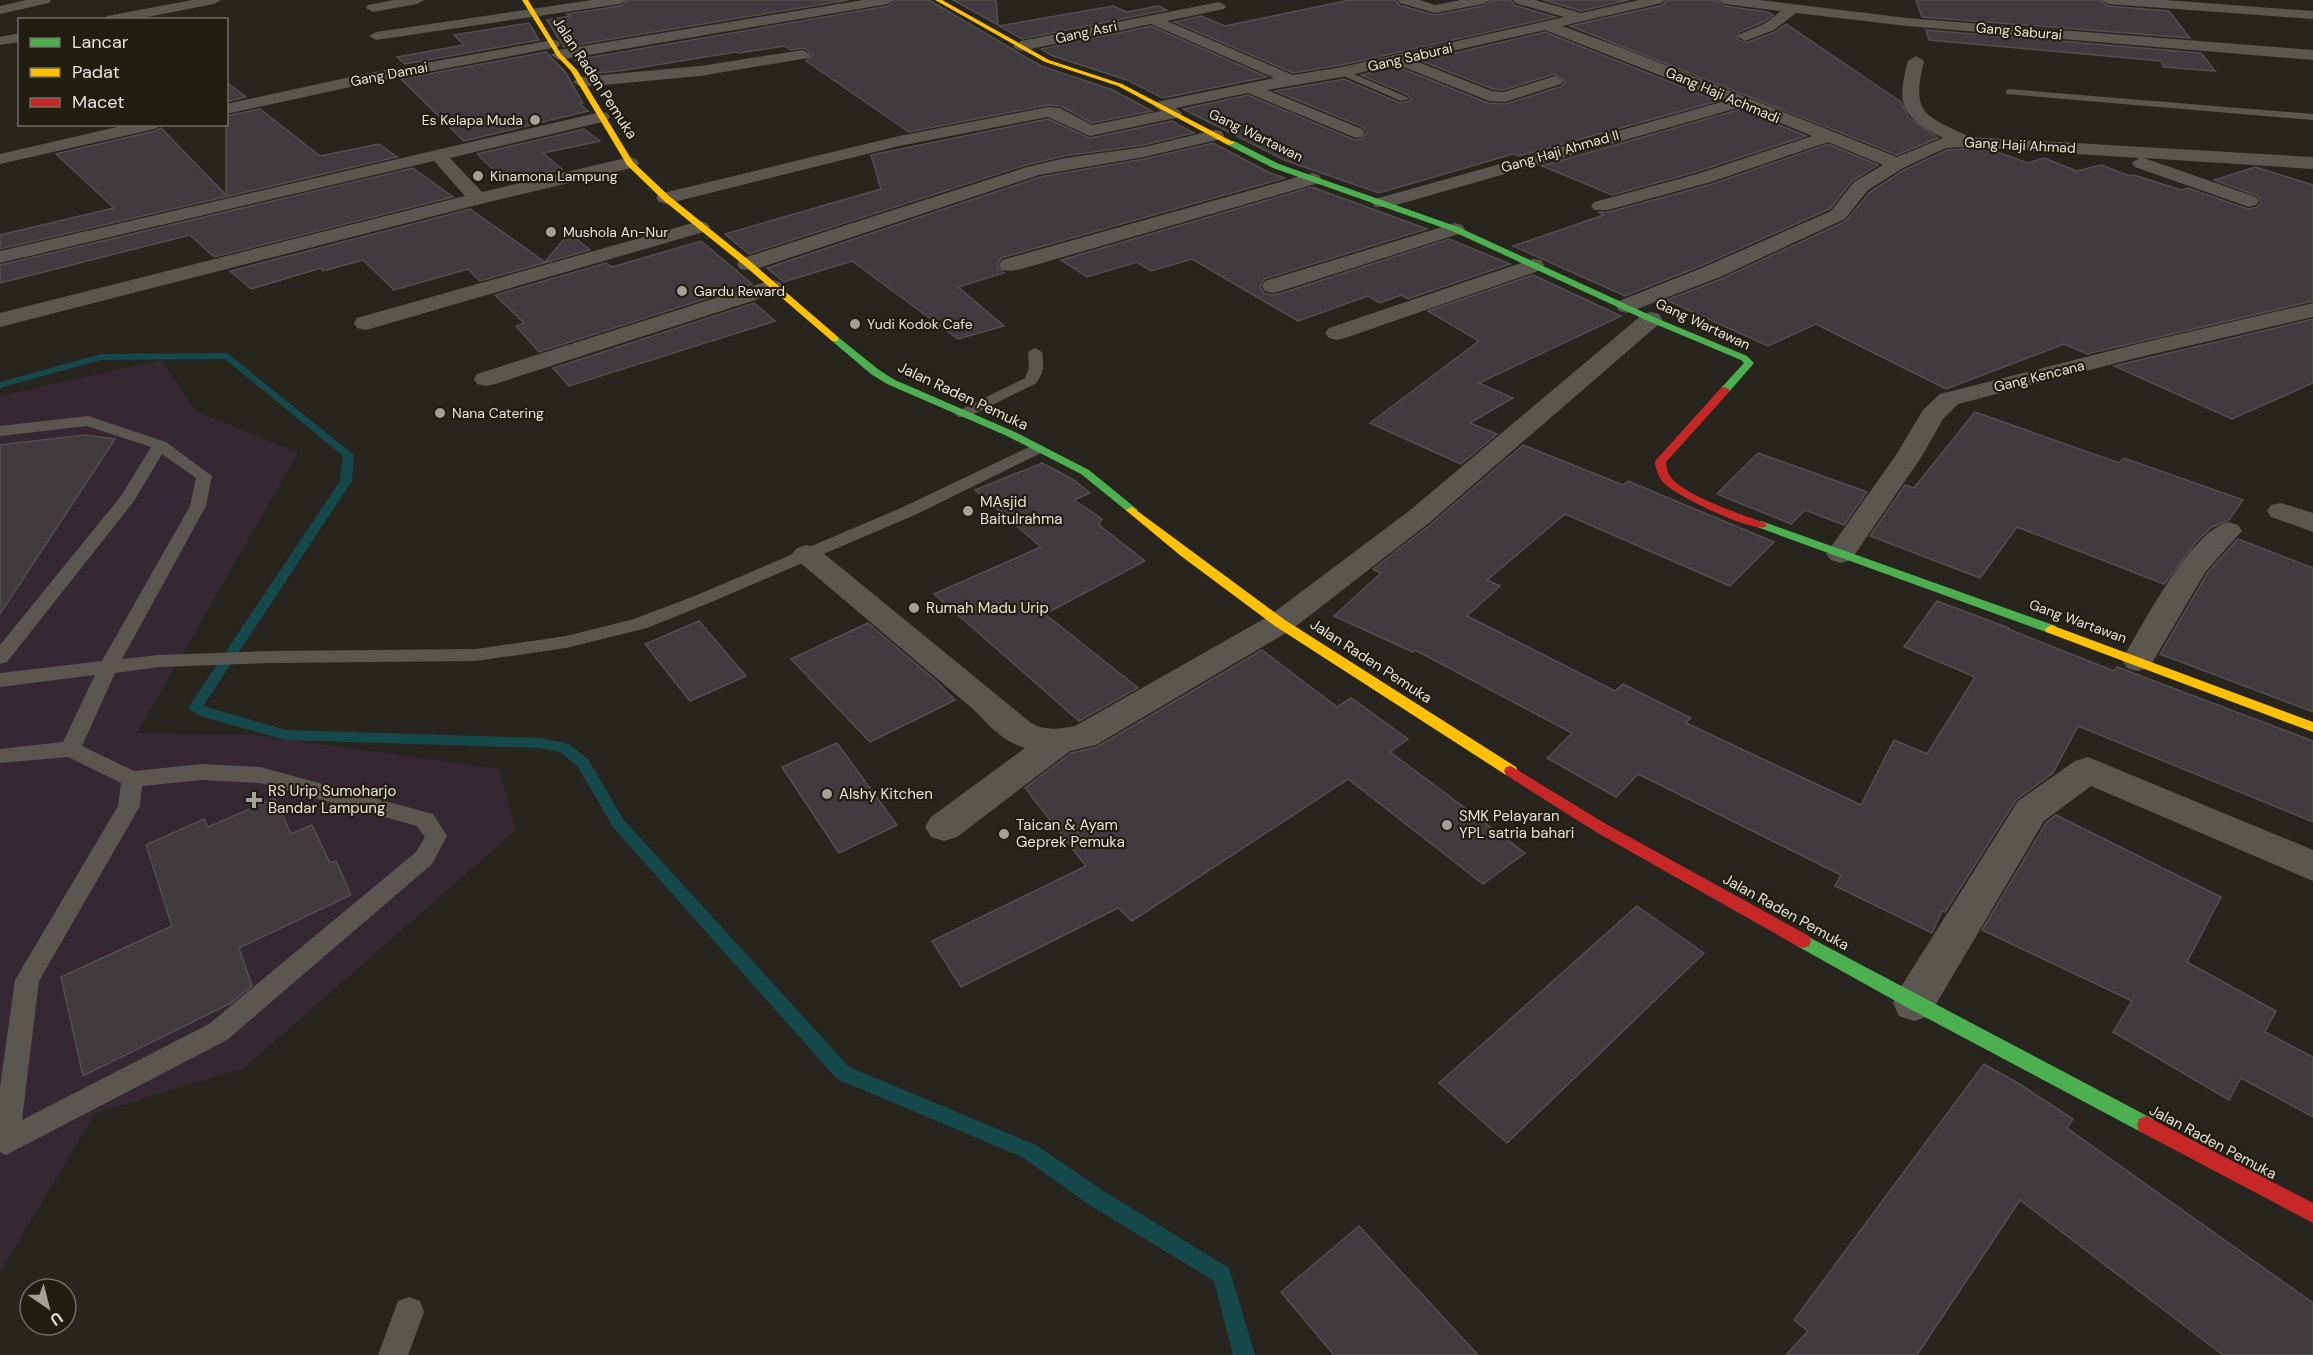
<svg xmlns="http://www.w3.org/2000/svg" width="2313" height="1355" viewBox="0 0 2313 1355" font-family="'DM Sans',sans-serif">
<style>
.industrial{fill:#362832}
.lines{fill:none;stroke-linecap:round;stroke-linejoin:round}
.stream{fill:#15494c;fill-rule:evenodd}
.building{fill:#413a3e;stroke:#524f4e;stroke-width:1.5}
.lane{fill:#5b5750;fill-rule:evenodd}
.street{fill:#5b5750;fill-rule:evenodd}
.fast{fill:#4caf50;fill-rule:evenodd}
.slow{fill:#ffc107;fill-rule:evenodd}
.jam{fill:#c62828;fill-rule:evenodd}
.poi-dot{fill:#a4a099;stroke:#221d11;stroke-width:2}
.labels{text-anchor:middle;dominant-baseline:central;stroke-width:4.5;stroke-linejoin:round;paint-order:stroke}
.far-street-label{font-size:14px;fill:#e7e3db;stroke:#221d11}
.far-poi-label{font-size:14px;fill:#e7e3db;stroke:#221d11;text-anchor:start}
.street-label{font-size:15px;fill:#e7e3db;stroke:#221d11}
.poi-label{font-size:15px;fill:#e7e3db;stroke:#221d11;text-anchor:start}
</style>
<rect width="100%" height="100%" fill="#28251e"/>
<polygon class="industrial" points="162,360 195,411 298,453 137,733 255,735 499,769 516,830 244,1068 95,1113 0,1272 0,396"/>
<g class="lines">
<polygon class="stream" points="227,353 354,455 352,481 203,706 286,730 540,738 569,744 588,759 623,819 849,1067 1036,1145 1102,1190 1229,1268 1255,1355 1233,1355 1214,1281 1088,1204 1022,1157 837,1079 613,827 578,767 560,752 540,748 286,740 200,716 188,708 190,705 340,481 343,456 225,359 101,360 0,388 0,382 101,354"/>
</g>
<g class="building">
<polygon points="629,0 849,0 564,47 547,20 570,16 567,14 620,6"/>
<polygon points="897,0 929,0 1041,66 1113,90 1152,111 1092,123 1061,106 1048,105 909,132 806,61 813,55 804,48 790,50 785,46 738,53 736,52 619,71 587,74 575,60 888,6"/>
<polygon points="953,0 996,0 998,25"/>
<polygon points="1350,0 1396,0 1399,5 1435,15 1483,6 1492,0 1511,0 1514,5 1555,17 1342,65 1293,73 1174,22 1201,16 1225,26"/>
<polygon points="1543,0 1629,0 1581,11"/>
<polygon points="1666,0 1716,0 1725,6 1768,12 1773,15 1763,22 1739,32 1737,39 1746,43 1775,32 1786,24 1901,102 1909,118 1938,138 1897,155 1570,26 1663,5"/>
<polygon points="1916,0 2099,0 2108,6 2169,11 2190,38 1922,17"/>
<polygon points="1113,6 1127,12 1158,6 1167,10 1022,39 999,26"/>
<polygon points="529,23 539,40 405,64 397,57 464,45 454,35"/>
<polygon points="1151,26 1267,77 1163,98 1127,80 1053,56 1041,49"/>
<polygon points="1926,30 2201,53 2215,71 2164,67 2161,61 1929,40"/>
<polygon points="1545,32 1718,101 1519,156 1513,154 1379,193 1284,160 1183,109 1248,95 1355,140 1362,139 1367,133 1363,127 1275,91 1344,79 1400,103 1410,101 1411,99 1408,95 1361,75 1396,66 1488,103 1506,104 1562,86 1565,81 1554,74 1504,90 1493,89 1421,61"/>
<polygon points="546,52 566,73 583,103 579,103 588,111 464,141 401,79"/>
<polygon points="226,82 246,97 226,102"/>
<polygon points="260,109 320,156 379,144 397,157 0,249 0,235 114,208 56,154 155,131 161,128 226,195 226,116"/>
<polygon points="1741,109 1806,136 1696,172 1612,195 1542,166"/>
<polygon points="1048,119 1090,138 1172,121 1194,133 1144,145 1064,156 1026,165 749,254 725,234 881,189 871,155"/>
<polygon points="584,129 600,141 543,153 562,169 506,182 477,154"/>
<polygon points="1213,143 1268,172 1285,178 1001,258 997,266 1004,273 958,287 1004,326 958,339 852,261 784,282 767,268 1040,177 1144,159"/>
<polygon points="1828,144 1878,165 1852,181 1830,209 1703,265 1625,296 1513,246 1604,215 1598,212 1609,212 1712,184"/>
<polygon points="1967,149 1994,151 2028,163 2044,158 2077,171 2101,165 2130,176 2134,175 2181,190 2188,188 2248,209 2257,207 2261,202 2258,196 2214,180 2255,167 2313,185 2313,301 2087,354 2064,344 1946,389 1816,324 1768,346 1666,300 1721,279 1846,221 1870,192 1904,170 1947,150"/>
<polygon points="413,168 453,197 214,257 190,235 0,283 0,265"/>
<polygon points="1312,187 1427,229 1264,279 1260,287 1264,293 1272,295 1282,293 1449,239 1510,264 1408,299 1401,295 1380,303 1368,296 1298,321 1192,259 1151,271 1137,262 1087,277 1061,260"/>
<polygon points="470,209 545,262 569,233 590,250 480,281 468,269 394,290 363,260 323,271 321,268 251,289 230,271"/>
<polygon points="701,241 752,284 539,352 516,326 524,323 495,295 606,263 612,267"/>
<polygon points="1533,275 1621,316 1479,383 1513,398 1470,423 1497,434 1461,464 1370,423 1479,341 1428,311"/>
<polygon points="754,303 775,321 569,386 553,368"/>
<polygon points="2313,319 2313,383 2232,419 2114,366"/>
<polygon points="1975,412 2119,463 2124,458 2243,500 2229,520 2212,527 2196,542 2164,584 2017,527 1980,578 1870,536 1903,488 1905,485 1914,488"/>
<polygon points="85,435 115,439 0,614 0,445"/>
<polygon points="1523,445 1623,485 1628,481 1774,542 1730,586 1565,514 1487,580 1500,586 1467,616 1615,691 1623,684 1691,718 1686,723 1861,805 1894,740 1927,754 1975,677 1904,647 1937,601 2009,628 2008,629 2114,671 2117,667 2313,741 2313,822 2078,726 2053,773 2016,800 1945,912 1942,911 1932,933 1835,886 1841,875 1638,774 1616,797 1547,758 1572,733 1415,650 1413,652 1334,616 1381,573 1373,569 1430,525"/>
<polygon points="1758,453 1867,492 1844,525 1805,510 1791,524 1717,494"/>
<polygon points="1042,463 1074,480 1090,493 1074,500 1102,519 1099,525 1145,561 1045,614 1138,688 1079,721 934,594 1041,547 975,490"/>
<polygon points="2238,539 2313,568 2313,712 2160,654 2208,572"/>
<polygon points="699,621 746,676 690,701 645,644"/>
<polygon points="868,623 935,680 955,700 870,742 791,659"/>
<polygon points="1262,650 1337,707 1351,698 1408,739 1390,752 1525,853 1483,884 1348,779 1132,921 1118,908 961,987 932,941 1086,866 1025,788 1071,753 1097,747"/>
<polygon points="837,743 897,825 839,853 782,767"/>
<polygon points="275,798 291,834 312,825 330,863 336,861 351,895 239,948 252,986 231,1003 83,1076 61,977 172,926 146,845 204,819 208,827"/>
<polygon points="2056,815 2221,897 2187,962 2276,1011 2265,1032 2313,1057 2313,1117 2241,1078 2229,1100 2113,1032 2132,1001 1982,930 2046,823"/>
<polygon points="1637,906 1704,953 1507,1143 1439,1083"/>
<polygon points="1984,1064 2021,1085 2073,1119 2067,1128 2313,1303 2313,1355 2223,1355 2020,1200 1917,1355 1786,1355 1808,1331 1794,1320"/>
<polygon points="1359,1226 1478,1355 1334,1355 1281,1292"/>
</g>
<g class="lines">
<g class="lane">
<polygon points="1342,69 1407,97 1409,99 1401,101 1339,74 1337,72"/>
<polygon points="2009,89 2313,114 2313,120 2006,94 2006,90"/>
<path d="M1035,348L1042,352C1044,365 1044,374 1035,384L968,417H958L955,414L958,411L1025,378L1029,368L1028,352Z"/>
<path d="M88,416L166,442L212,476L206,506L122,659L160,655L271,651L476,649L566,636L634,619L697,595L903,507L1031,446H1043L1045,449L1043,452L915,515L709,603L647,628L566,648L476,661L271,663L160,667L115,673L82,746L134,771L202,764L260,767L433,814L447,836L432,864L227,1040L6,1155L0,1152V1087L15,980L118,806L121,783L68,757L0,763V749L63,742L95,675L0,687V673L102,661L190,506L196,478L162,454L134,501L7,662L0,664V645L121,496L151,447L87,426L0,436V426ZM202,780L260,783L417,826L425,837L416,852L209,1024L22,1120L39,981L140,806L142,786Z"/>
<polygon points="409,1297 420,1301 424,1312 408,1355 378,1355 398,1301"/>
</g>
<g class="street">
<polygon points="26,0 51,0 49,3 0,14 0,6"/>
<polygon points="192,0 221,0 214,4 132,20 100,20 107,16"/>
<polygon points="394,0 424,0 417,4 373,12 366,8 368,5"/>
<polygon points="592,0 627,0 620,4 376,40 369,36 376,32"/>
<polygon points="863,0 895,0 888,4 559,60 551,55 559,50"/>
<polygon points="1398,0 1420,0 1435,5 1461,0 1490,0 1483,4 1435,13 1400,3"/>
<path d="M1513,0H1535L1581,13L1639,0H1664L1662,3L1562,26L1617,46L1897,157L1943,138C1901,117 1896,105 1908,61L1916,56L1924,61C1911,115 1924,115 1970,137L2313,157V169L2144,158L2256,197L2259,201L2256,205L2249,207L2135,167L2132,163L2139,158L1967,147L1946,148L1903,168L1868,190L1845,219L1720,277L1627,313L1619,311L1616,306L1619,301L1704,267L1831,211L1854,182L1883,165L1828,142L1711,182L1608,210H1594L1591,206L1594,202L1697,174L1812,136L1741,107L1389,207H1375L1372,203L1375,199L1725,101L1545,30L1413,60L1492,91L1504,92L1555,76L1563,81L1561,84L1505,102L1489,101L1396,64L1342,77L1267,90L1362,129L1365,133L1362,137L1356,138L1248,93L1176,108L1182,113L1180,117L1090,136L1048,117L899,146L666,204L659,202L656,198L659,194L899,136L1048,107L1060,108L1092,125L1161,111L1154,106L1156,102L1274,78L1151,24L1021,51L1016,49L1013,46L1021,41L1219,2L1226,6L1224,9L1167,21L1293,75L1342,67L1564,17L1515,3Z"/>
<polygon points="1718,0 1759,0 1907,18 2313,50 2313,60 1907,26 1796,13 1774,30 1745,41 1738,37 1740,34 1764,24 1781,11 1725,4"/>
<polygon points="2101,0 2165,0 2313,11 2313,19 2108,4"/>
<polygon points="20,33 20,42 0,45 0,37"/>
<polygon points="553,40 558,41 560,44 558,47 364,84 226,114 226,104 364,74"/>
<polygon points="803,50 811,55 808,58 700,76 581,87 573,82 581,77 700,66"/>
<polygon points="601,112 607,113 610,117 607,121 450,158 482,192 630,157 636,159 639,163 636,167 481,204 0,327 0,313 465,196 434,161 0,263 0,251"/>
<polygon points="130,124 163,124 155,129 0,164 0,154"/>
<polygon points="1215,130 1221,131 1224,135 1221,139 1144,157 1039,175 756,269 748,270 740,269 737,264 740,259 1027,167 1065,158 1144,147"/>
<polygon points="1312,173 1319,175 1321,179 1319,183 1018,270 1010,271 1002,270 999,265 1002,260"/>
<polygon points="700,221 707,223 710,227 707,231 373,328 365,330 357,328 354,323 357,318"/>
<polygon points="1455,223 1462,225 1465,229 1462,233 1281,291 1273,293 1265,291 1262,286 1265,281"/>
<polygon points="1533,259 1541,260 1544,265 1541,270 1345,338 1337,340 1329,338 1325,333 1329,328"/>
<polygon points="772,280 780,282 783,287 780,292 495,384 486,386 477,384 474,379 477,374"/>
<polygon points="2313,303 2313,317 2136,358 1958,404 1943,419 1922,456 1851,560 1841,563 1831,560 1826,554 1896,455 1923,410 1940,394 2133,345"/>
<path d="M1651,312L1659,314L1662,319L1659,324L1429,523L1291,630L1096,745L1070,751L957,837L944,841L931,837L925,827L931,817L1025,748C1003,742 989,725 973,709L797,560L792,554L797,548L807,545L817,548L1031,723C1045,731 1059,729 1075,726L1269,616L1409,511L1643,314Z"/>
<polygon points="2281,503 2313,513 2313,532 2271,517 2267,511 2271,505"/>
<path d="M2228,522L2238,525L2242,531L2206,571L2149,668L2138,671L2127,668L2122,660C2142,626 2190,532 2228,522Z"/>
<polygon points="2088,757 2313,850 2313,881 2091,786 2044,821 1929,1016 1914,1021 1899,1016 1893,1003 1899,990 2018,801 2075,761"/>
</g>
<g class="fast">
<polygon points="1228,141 1234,141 1279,164 1458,227 1654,317 1747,356 1754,363 1729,392 1721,392 1721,388 1744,363 1741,360 1648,321 1452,231 1273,168 1228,145"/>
<polygon points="832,337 838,337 879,370 895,380 1015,432 1089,470 1138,510 1132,513 1128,512 1081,474 1007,436 887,384 871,374 832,341"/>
<polygon points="1761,521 2056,626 2057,629 2051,633 2046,632 1757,527 1755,525"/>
<polygon points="1803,934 2153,1119 2155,1125 2153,1131 2146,1134 2139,1131 1908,1008 1797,946 1795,941 1797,936"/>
</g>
<g class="slow">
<polygon points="522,0 528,0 561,54 577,70 633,162 669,196 751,262 838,337 838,341 832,341 745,266 663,200 627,165 571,71 557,56"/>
<polygon points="935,0 942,0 1049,60 1122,84 1235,143 1228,145 1118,86 1045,62"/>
<polygon points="1132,507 1285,620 1516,767 1518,771 1516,775 1506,775 1275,626 1181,556 1128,512 1126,510"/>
<polygon points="2051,625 2313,722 2313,732 2046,632 2045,629"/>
</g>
<g class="jam">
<path d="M1725,387L1730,390L1729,392L1666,462C1667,467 1667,472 1670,476C1682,495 1743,515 1765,523L1767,525L1765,527C1749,531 1676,496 1664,483C1658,477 1656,470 1655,462L1656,460L1721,388Z"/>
<polygon points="1511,766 1606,824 1809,936 1811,941 1809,946 1803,948 1797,946 1596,832 1506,775 1504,771 1506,767"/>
<polygon points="2146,1116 2313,1203 2313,1223 2139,1131 2137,1125 2139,1119"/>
</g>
</g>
<g class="poi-dot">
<circle cx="535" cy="120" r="6"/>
<circle cx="478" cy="176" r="6"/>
<circle cx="551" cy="232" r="6"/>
<circle cx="682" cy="291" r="6"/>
<circle cx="855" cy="324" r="6"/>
<circle cx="440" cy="413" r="6"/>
<circle cx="968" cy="511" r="6"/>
<circle cx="914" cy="608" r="6"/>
<circle cx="827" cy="794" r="6"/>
<path d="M251 791h6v6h6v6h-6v6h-6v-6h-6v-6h6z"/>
<circle cx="1447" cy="825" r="6"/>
<circle cx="1004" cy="834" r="6"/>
</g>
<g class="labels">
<g class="far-street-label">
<text transform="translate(2019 31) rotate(5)">Gang Saburai</text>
<text transform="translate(1086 32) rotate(-12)">Gang Asri</text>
<text transform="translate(1410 57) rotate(-13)">Gang Saburai</text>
<text transform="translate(389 74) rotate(-11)">Gang Damai</text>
<text transform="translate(1723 95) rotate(23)">Gang Haji Achmadi</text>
<text transform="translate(1256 135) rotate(26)">Gang Wartawan</text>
<text transform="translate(2020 145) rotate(3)">Gang Haji Ahmad</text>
<text transform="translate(1560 151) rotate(-16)">Gang Haji Ahmad II</text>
<text transform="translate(1703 324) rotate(25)">Gang Wartawan</text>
<text transform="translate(2039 376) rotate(-14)">Gang Kencana</text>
<text transform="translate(2078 621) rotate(20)">Gang Wartawan</text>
</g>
<g class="far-poi-label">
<text x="523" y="120" text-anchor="end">Es Kelapa Muda</text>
<text x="490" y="176">Kinamona Lampung</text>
<text x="563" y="232">Mushola An-Nur</text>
<text x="694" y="291">Gardu Reward</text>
<text x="867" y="324">Yudi Kodok Cafe</text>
<text x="452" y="413">Nana Catering</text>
</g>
<g class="street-label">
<text transform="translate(595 78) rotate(57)">Jalan Raden Pemuka</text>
<text transform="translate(963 396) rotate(25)">Jalan Raden Pemuka</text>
<text transform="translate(1371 661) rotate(33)">Jalan Raden Pemuka</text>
<text transform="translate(1786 912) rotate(29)">Jalan Raden Pemuka</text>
<text transform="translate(2213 1142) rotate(28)">Jalan Raden Pemuka</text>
</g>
<g class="poi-label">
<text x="980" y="502">MAsjid<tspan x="980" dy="17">Baitulrahma</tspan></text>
<text x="926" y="608">Rumah Madu Urip</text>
<text x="268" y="791">RS Urip Sumoharjo<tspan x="268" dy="17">Bandar Lampung</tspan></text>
<text x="839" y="794">Alshy Kitchen</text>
<text x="1459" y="816">SMK Pelayaran<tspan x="1459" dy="17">YPL satria bahari</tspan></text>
<text x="1016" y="825">Taican &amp; Ayam<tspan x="1016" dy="17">Geprek Pemuka</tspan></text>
</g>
</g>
<rect x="18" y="18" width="210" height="108" fill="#221d11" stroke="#716c62" stroke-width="1.5"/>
<rect x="30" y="38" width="30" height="9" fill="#4caf50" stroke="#716c62" stroke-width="1.5"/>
<text x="72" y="48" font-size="18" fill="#e7e3db">Lancar</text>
<rect x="30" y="68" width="30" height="9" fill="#ffc107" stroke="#716c62" stroke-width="1.5"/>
<text x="72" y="78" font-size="18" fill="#e7e3db">Padat</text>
<rect x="30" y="98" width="30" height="9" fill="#c62828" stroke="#716c62" stroke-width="1.5"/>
<text x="72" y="108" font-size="18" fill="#e7e3db">Macet</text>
<g transform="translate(48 1307) rotate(145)"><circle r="28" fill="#221d11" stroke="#716c62" stroke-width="1.5"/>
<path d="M0-4.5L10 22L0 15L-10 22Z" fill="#a4a099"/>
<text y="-9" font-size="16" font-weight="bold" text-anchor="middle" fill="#e7e3db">U</text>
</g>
</svg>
